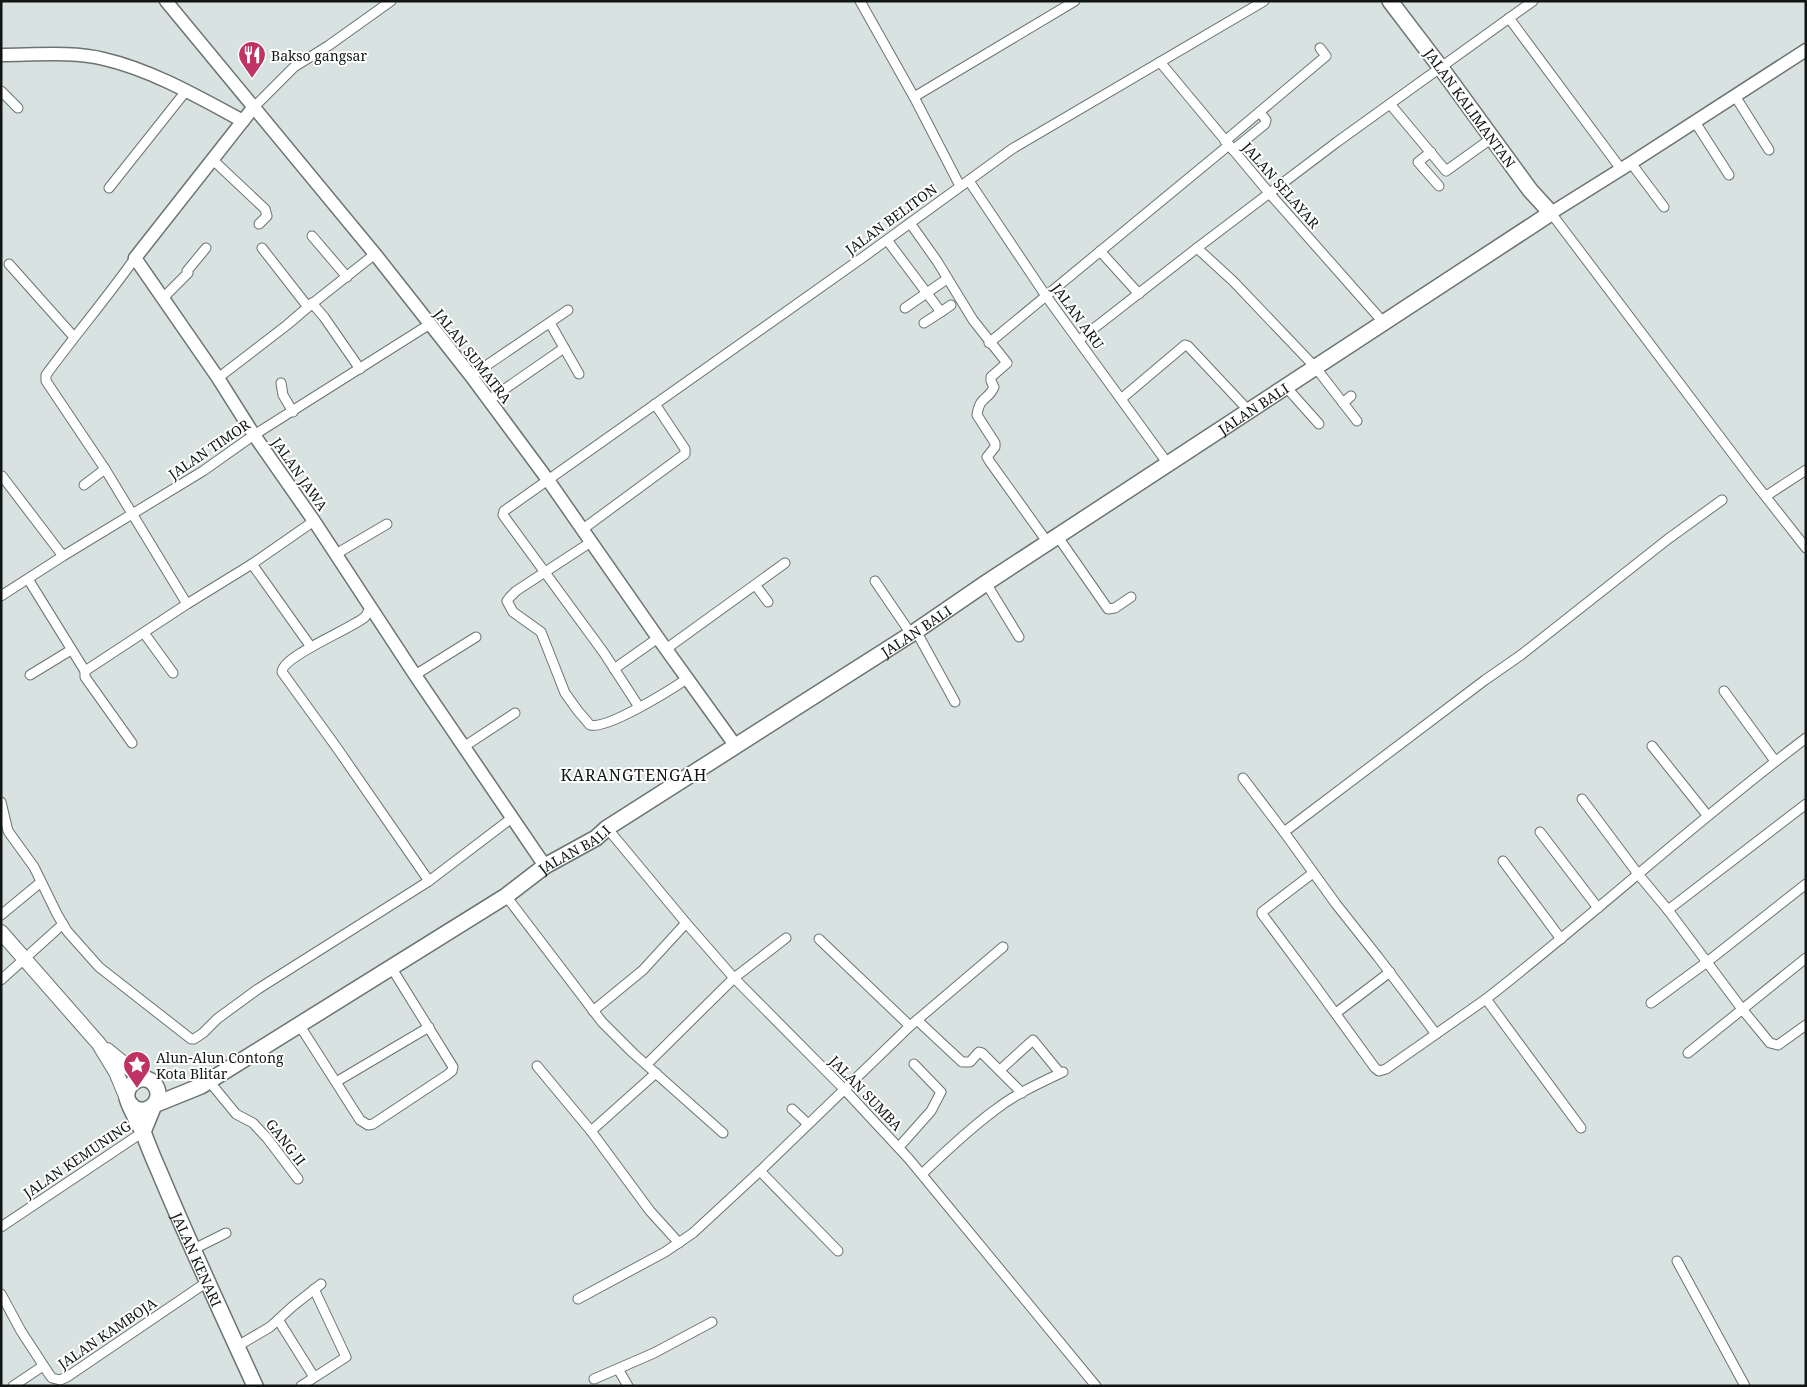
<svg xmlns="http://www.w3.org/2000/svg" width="1807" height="1387" viewBox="0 0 1807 1387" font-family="'Noto Serif',serif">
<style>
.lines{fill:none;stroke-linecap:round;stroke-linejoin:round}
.street-casing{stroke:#6b7473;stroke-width:11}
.secondary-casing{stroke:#6b7473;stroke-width:15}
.primary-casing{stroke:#6b7473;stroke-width:16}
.highway-casing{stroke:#6b7473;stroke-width:18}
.street{stroke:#fff;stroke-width:9}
.secondary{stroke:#fff;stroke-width:12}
.primary{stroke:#fff;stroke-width:14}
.highway{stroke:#fff;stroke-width:15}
.labels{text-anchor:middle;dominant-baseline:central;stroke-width:4;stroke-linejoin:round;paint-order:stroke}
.poi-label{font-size:14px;fill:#111514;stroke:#fff;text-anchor:start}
.street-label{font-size:14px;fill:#111514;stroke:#fff}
.quarter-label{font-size:16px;letter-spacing:1px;fill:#111514;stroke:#fff}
</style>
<rect width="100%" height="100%" fill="#d8e2e0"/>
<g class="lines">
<defs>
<g id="street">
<polyline points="860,1 914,97"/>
<polyline points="1509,18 1621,169"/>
<polyline points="1160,62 1270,194 1384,323"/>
<polyline points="1,91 18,108"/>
<polyline points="1735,96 1769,150"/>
<polyline points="1390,104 1446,171 1492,138"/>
<polyline points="253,108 294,67 328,46 391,1"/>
<polyline points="1695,122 1729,175"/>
<polyline points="1225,141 1326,56 1320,48"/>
<polyline points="1233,150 1265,124 1266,120 1262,115"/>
<polyline points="1431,152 1418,162 1439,186"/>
<polyline points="213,160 265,209 267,216 259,224"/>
<polyline points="1631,163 1664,207"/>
<polyline points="969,181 1046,296 1168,464"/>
<polyline points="960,186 914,97 1075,1"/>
<polyline points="109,188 186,91"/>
<polyline points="1551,213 1751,478 1806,548"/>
<path d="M910,223L937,261L973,320L1007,363L991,377V381L994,387C988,401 980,395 977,415L995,443V447L987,457L990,462L1048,543"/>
<polyline points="312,236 347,277"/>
<polyline points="887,240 941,312 924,323"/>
<polyline points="262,248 308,307"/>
<polyline points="1197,248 1233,281 1316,368 1357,421"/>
<polyline points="1100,251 1139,294"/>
<path d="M135,258C107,298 75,335 46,375V381L105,469L187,604"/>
<polyline points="9,264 74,337"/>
<polyline points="163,298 188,273 187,271 206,248"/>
<polyline points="312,303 324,317 360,369"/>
<polyline points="905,308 944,281"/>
<polyline points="941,312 951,305"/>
<polyline points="550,323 579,374"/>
<polyline points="1079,340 1197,248 1337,142 1533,1"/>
<polyline points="989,343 1229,145"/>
<polyline points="471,376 568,310"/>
<polyline points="218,378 287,325 308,307 375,254"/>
<polyline points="281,383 283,395 293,412"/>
<polyline points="1286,387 1319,424"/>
<polyline points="1121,399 1185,345 1188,346 1249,411"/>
<polyline points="489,400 564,348"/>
<polyline points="1343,403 1351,396"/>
<polyline points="2,476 63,556"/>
<polyline points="84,485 105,469"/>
<polyline points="1766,496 1806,470"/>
<polyline points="583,529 685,454 685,449 655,404"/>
<polyline points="1058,537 1108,609 1115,608 1131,597"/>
<path d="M591,542L516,591L510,597L507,601L513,612L541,632L565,693L578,711L590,725C607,730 672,689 688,678"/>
<polyline points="336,554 387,524"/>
<polyline points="252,564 311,647"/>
<polyline points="28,579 85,671 85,677 132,743"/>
<polyline points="875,581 911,634"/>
<polyline points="986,583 1019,637"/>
<polyline points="756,586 768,602"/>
<polyline points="1,596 63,556 203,471 254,435 430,324"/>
<path d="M371,607C369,610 367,614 365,617C351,629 282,656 282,672L337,748L429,881"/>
<polyline points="916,631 955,702"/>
<polyline points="144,633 173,673"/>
<polyline points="666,649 785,563"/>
<polyline points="614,669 658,638"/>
<polyline points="85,671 187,604 252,564 314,521"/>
<polyline points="30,675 71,650"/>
<polyline points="415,675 476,637"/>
<polyline points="1724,691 1775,761"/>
<polyline points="639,707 604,653 503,515 504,511 862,258 1012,149 1264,1"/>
<polyline points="465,746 515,713"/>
<polyline points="1652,746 1707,815"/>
<polyline points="1243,778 1284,832"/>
<polyline points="1582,799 1638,874 1668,910 1742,1009 1770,1043 1778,1045 1806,1025"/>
<polyline points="1,802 8,831 34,867 57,914 67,931 99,967 191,1039 194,1039 203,1033 217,1019 258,989 429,881 513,817"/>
<polyline points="607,828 686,923 734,978 844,1089 909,1159 1096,1386"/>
<polyline points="1540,832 1598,908"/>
<polyline points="1503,861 1561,939"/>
<polyline points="1313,873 1262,912 1262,914 1314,984 1375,1068 1379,1071 1386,1069 1486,999"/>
<polyline points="506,896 602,1022 633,1053 723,1133"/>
<polyline points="1668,910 1806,804"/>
<polyline points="1,915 41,882"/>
<polyline points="819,939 910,1026"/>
<polyline points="1,980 63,924"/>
<polyline points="1651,1003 1707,962 1806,884"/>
<polyline points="593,1011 643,970 686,923"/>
<polyline points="1336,1013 1390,972"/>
<polyline points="917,1020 962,1062 970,1062 979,1052 982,1053 1022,1093"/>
<polyline points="300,1026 360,1120 368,1125 373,1124 447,1075 452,1071 453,1067 391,967"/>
<polyline points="1436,1034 1378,957 1336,904 1284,832 1485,680 1521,655 1668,539 1722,500"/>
<polyline points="1688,1053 1806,958"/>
<polyline points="647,1064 734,978 786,938"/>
<polyline points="537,1066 591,1131 650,1211 679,1243"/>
<polyline points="1000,1070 1033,1040 1060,1073"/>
<polyline points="209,1081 236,1114 253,1123 267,1138 298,1179"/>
<polyline points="336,1082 429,1027"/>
<polyline points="792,1109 808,1124"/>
<path d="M1581,1128L1486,999C1595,914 1696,821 1806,738"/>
<polyline points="591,1131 656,1073"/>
<polyline points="899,1147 931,1111 941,1092 914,1064"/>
<polyline points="760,1171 838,1251"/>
<path d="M922,1174C945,1152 969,1129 995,1110C1015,1094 1040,1083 1063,1072"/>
<polyline points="1,1227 143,1132"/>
<polyline points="192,1250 226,1233"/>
<polyline points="1677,1261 1745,1386"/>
<polyline points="1,1294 21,1331 49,1374 52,1378 60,1380 67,1377 207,1282"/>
<polyline points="578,1299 665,1252 693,1233 760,1171 910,1026 1003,947"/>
<polyline points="279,1321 314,1377"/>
<polyline points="236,1347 270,1327 293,1306 321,1284"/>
<polyline points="618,1369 628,1386"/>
<polyline points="594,1379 654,1353 712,1322"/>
<polyline points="13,1386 43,1366"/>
<polyline points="301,1386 346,1357 314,1289"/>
</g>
<g id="secondary">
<polyline points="166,1 375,254 471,376 548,480 658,638 735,745"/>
<path d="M1,55C33,55 74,51 104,59C152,70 200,98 243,121"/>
<polyline points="253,108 135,258 218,378 254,435 314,521 415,675 545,866"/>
<polyline points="1551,213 1631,163 1806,50"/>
</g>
<g id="primary">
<polyline points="1,932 99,1044 116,1072 128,1101"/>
<polyline points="107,1050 130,1069 151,1081"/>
</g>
<g id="highway">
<path id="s1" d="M128,1101C140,1122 167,1103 155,1085C144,1070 122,1085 128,1101C132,1112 138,1122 143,1132C148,1145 153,1158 159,1171C189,1243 222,1314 255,1386"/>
<path id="s2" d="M143,1132L154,1105L201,1086L506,896L545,866L596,838L607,828L916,631L986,583L1551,213L1530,190L1441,68L1390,1"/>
</g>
</defs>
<use href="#street" class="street-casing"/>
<use href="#secondary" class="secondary-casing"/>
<use href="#primary" class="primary-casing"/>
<use href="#highway" class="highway-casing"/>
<use href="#street" class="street"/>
<use href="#secondary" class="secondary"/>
<use href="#primary" class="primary"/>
<use href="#highway" class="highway"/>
</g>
<defs>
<symbol id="restaurant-pin" viewBox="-11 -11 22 30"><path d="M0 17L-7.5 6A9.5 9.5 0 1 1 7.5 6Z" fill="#bf3264" stroke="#fff"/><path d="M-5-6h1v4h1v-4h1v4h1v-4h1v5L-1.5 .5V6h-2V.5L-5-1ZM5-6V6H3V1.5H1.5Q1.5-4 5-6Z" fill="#fff"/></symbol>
<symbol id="sight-pin" viewBox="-11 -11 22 30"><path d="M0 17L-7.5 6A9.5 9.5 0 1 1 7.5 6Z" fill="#bf3264" stroke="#fff"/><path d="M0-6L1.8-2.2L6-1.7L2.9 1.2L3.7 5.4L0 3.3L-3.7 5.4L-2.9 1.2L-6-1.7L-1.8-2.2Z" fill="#fff"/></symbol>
</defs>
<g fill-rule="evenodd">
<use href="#restaurant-pin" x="236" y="39" width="32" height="43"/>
<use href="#sight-pin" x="121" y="1049" width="32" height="43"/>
</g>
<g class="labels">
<g class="poi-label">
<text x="271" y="55">Bakso gangsar</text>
<text x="156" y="1057">Alun-Alun Contong<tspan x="156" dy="16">Kota Blitar</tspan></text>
</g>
<g class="street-label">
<text transform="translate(1470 108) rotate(54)">JALAN KALIMANTAN</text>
<text transform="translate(1281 185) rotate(49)">JALAN SELAYAR</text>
<text transform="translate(891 219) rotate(-36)">JALAN BELITON</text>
<text transform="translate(1078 316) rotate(54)">JALAN ARU</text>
<text transform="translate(473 356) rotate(52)">JALAN SUMATRA</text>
<text stroke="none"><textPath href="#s2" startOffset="1332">JALAN BALI</textPath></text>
<text transform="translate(209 449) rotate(-34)">JALAN TIMOR</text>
<text transform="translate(300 474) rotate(55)">JALAN JAWA</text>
<text stroke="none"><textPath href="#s2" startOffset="928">JALAN BALI</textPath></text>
<text stroke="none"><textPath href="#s2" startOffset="522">JALAN BALI</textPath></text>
<text transform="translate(866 1093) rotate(46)">JALAN SUMBA</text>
<text transform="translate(286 1142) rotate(52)">GANG II</text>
<text transform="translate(77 1159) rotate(-34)">JALAN KEMUNING</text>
<text stroke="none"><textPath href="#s1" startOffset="270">JALAN KENARI</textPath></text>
<text transform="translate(107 1333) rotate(-34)">JALAN KAMBOJA</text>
</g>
<g class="quarter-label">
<text x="634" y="775">KARANGTENGAH</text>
</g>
</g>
<rect width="1807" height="1387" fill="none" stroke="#111514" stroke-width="5"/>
</svg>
